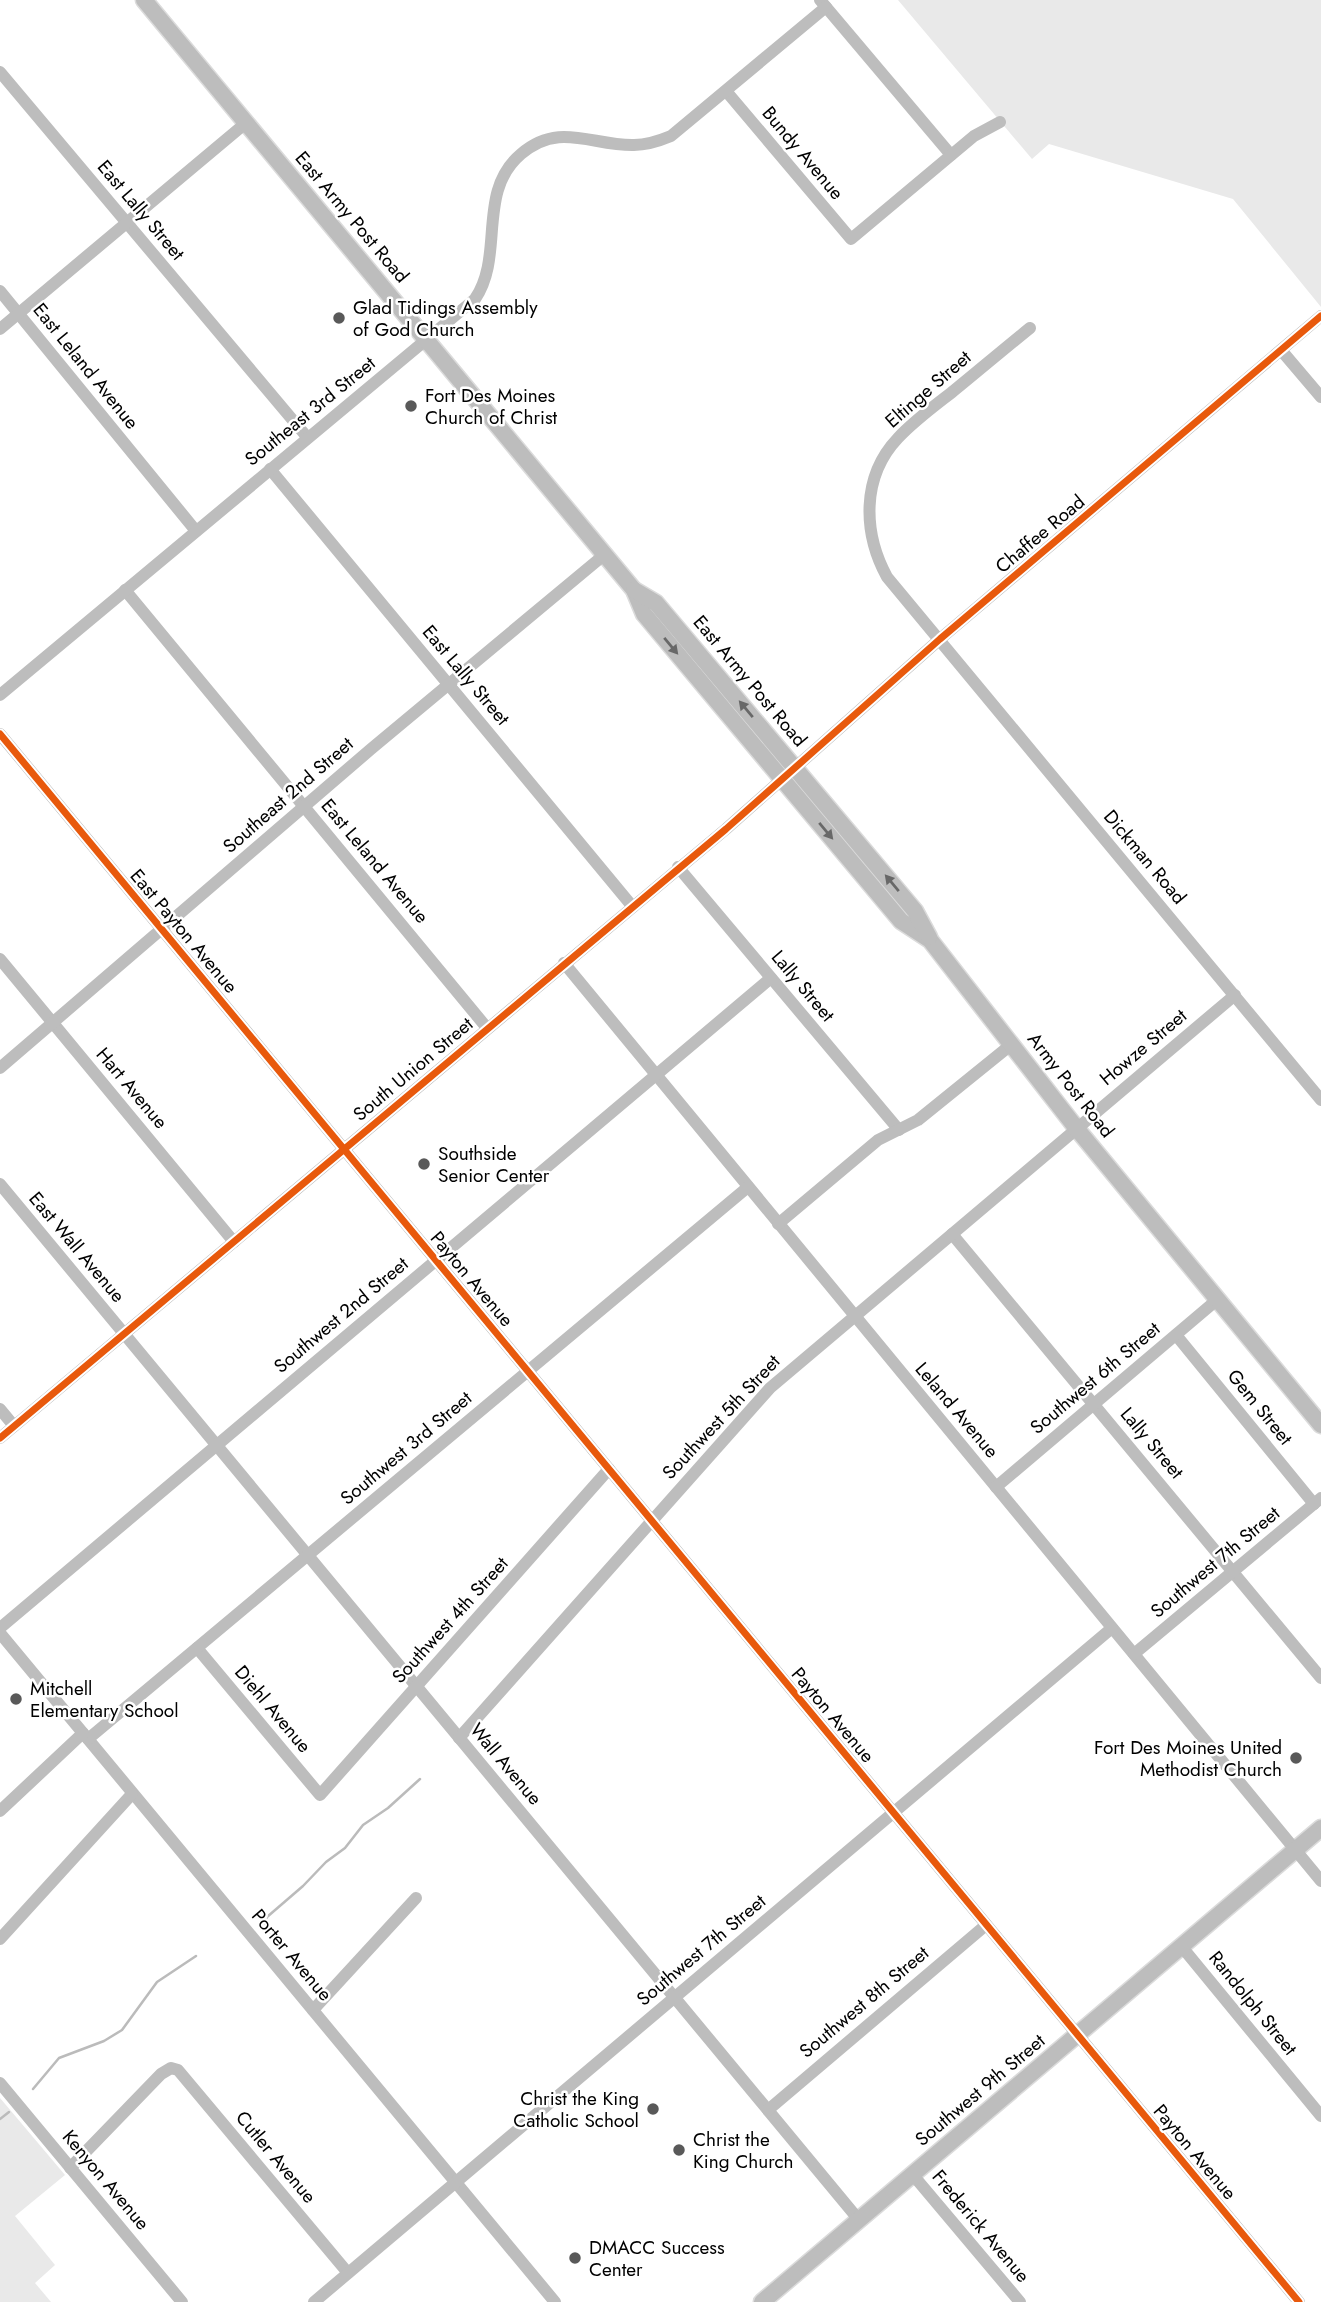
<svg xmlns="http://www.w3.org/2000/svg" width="1321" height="2302" viewBox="0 0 1321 2302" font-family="Jost,sans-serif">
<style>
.green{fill:#e9e9e9}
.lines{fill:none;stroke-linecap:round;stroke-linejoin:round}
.stream{stroke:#bbb;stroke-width:2.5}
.major-casing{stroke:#dbdbdb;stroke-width:19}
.minor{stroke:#bdbdbd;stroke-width:12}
.major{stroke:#bdbdbd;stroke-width:16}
.cycleway-casing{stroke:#fff;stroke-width:11}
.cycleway{stroke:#e8590c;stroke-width:7}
.oneway{fill:#686868}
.poi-dot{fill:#595959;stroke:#fff;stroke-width:2.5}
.labels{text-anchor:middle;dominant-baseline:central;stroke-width:5;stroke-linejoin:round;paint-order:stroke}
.street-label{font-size:19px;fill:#000;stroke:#fff}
.poi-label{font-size:19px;fill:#000;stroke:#fff;text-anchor:start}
</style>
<rect width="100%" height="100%" fill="#fff"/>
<g class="green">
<polygon points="898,0 1321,0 1321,307 1233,199 1049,144 1032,159"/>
<polygon points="0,2098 65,2175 15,2216 55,2265 35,2283 51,2302 0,2302"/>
</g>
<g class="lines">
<g class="stream">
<polyline points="273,1938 265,1924 267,1917 303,1886 326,1862 345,1848 363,1825 388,1808 420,1779"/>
<polyline points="33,2089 59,2058 104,2041 122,2030 157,1982 196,1956"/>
<polyline points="0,2119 9,2112"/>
</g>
<defs>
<g id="major">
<polyline points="144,0 634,590 644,614 901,921 930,940 1077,1129 1321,1425"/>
<polyline points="634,590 656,603 915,911 929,937"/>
<polyline points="762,2302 1321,1828"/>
</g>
</defs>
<use href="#major" class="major-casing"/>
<g class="minor">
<polyline points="820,0 951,155"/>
<polyline points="0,72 307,437"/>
<polyline points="726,91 851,239 974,136 1000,122"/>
<polyline points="0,291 196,531"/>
<path d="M1030,328C1004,349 978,371 951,393C933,407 914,421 898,438C861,477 863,533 887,577L1321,1100"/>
<polyline points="0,329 247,122"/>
<polyline points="1281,350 1321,397"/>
<polyline points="270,469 632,906"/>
<polyline points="125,590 487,1028"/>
<path d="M0,695L475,299C505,255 476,192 521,154C559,121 592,146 634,145C647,145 659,141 671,136L826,7"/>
<polyline points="0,734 1299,2302"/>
<polyline points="678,867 899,1130"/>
<polyline points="0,959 234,1242"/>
<polyline points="564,963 1321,1881"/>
<polyline points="0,1068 371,749 604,555"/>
<polyline points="0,1184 859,2220"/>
<polyline points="778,1224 878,1140 918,1120 1012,1044"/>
<polyline points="952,1234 1321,1678"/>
<polyline points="1176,1335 1314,1504"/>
<polyline points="0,1409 14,1426"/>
<polyline points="0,1438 726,829 940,639 1321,316"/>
<polyline points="996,1487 1218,1299"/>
<polyline points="0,1628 771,978"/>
<polyline points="0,1633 555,2302"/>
<polyline points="197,1648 320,1795 609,1469"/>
<polyline points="1134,1654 1321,1498"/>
<polyline points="459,1738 770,1388 1235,995"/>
<polyline points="88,1739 748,1187"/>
<polyline points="0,1811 83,1733"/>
<polyline points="0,1939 132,1794"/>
<polyline points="1182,1947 1321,2116"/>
<polyline points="313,2010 416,1898"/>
<polyline points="0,2083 182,2302"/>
<polyline points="768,2110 986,1925"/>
<polyline points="70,2168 161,2074 171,2068 178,2070 348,2273"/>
<polyline points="913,2175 1020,2302"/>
<polyline points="314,2302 1112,1628"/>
</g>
<use href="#major" class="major"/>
<defs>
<g id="cycleway">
<polyline points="0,734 1299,2302"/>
<polyline points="0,1438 726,829 940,639 1321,316"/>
</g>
</defs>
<use href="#cycleway" class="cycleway-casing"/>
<use href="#cycleway" class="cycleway"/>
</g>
<defs><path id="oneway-solid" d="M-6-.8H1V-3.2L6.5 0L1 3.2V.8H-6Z" transform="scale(1.75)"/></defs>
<g class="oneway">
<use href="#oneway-solid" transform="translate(671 646) rotate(50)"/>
<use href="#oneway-solid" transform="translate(746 709) rotate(-130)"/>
<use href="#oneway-solid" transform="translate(826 831) rotate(50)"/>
<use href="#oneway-solid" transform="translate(892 883) rotate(-130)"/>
</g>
<g class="poi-dot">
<circle cx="339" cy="318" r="7"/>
<circle cx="411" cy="406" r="7"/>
<circle cx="424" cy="1164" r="7"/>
<circle cx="16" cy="1699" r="7"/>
<circle cx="1296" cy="1758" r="7"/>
<circle cx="653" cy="2109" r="7"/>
<circle cx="679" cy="2150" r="7"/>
<circle cx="575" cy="2258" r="7"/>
</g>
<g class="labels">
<g class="street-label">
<text transform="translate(803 153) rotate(50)">Bundy Avenue</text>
<text transform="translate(141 210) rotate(50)">East Lally Street</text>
<text transform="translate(352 217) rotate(50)">East Army Post Road</text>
<text transform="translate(86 366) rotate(51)">East Leland Avenue</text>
<text transform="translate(928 389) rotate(-41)">Eltinge Street</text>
<text transform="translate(310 411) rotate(-39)">Southeast 3rd Street</text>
<text transform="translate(1040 534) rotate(-40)">Chaffee Road</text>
<text transform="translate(466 675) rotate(50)">East Lally Street</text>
<text transform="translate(750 681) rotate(50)">East Army Post Road</text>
<text transform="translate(288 795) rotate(-41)">Southeast 2nd Street</text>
<text transform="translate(1145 857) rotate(50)">Dickman Road</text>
<text transform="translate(375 861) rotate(50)">East Leland Avenue</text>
<text transform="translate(184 931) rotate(50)">East Payton Avenue</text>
<text transform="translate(803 986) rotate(50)">Lally Street</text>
<text transform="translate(1143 1047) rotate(-40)">Howze Street</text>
<text transform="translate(413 1069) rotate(-40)">South Union Street</text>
<text transform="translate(1071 1085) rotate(52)">Army Post Road</text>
<text transform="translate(132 1088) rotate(50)">Hart Avenue</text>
<text transform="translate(77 1247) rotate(50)">East Wall Avenue</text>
<text transform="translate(472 1279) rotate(50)">Payton Avenue</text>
<text transform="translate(341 1315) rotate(-40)">Southwest 2nd Street</text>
<text transform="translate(1095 1378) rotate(-40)">Southwest 6th Street</text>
<text transform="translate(1260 1407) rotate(51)">Gem Street</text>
<text transform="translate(957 1410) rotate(50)">Leland Avenue</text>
<text transform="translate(721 1417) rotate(-47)">Southwest 5th Street</text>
<text transform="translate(1152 1443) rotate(50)">Lally Street</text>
<text transform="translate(406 1448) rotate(-40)">Southwest 3rd Street</text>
<text transform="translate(1215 1562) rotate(-40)">Southwest 7th Street</text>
<text transform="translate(450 1620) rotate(-48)">Southwest 4th Street</text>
<text transform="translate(273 1709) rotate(50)">Diehl Avenue</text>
<text transform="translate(833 1715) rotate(50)">Payton Avenue</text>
<text transform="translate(506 1764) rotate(50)">Wall Avenue</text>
<text transform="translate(701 1950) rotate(-40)">Southwest 7th Street</text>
<text transform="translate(292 1955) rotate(50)">Porter Avenue</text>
<text transform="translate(864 2002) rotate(-40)">Southwest 8th Street</text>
<text transform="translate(1253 2003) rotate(51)">Randolph Street</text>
<text transform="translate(980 2090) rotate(-40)">Southwest 9th Street</text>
<text transform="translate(1195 2152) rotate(50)">Payton Avenue</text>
<text transform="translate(276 2157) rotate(50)">Cutler Avenue</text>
<text transform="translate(106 2180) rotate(50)">Kenyon Avenue</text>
<text transform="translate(981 2226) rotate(50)">Frederick Avenue</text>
</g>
<g class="poi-label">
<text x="353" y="307">Glad Tidings Assembly<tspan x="353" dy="22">of God Church</tspan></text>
<text x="425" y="395">Fort Des Moines<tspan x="425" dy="22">Church of Christ</tspan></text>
<text x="438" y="1153">Southside<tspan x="438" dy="22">Senior Center</tspan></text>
<text x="30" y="1688">Mitchell<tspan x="30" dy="22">Elementary School</tspan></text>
<text x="1282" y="1747" text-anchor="end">Fort Des Moines United<tspan x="1282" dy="22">Methodist Church</tspan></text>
<text x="639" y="2098" text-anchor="end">Christ the King<tspan x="639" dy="22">Catholic School</tspan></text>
<text x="693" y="2139">Christ the<tspan x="693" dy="22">King Church</tspan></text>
<text x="589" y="2247">DMACC Success<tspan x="589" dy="22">Center</tspan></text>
</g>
</g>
</svg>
